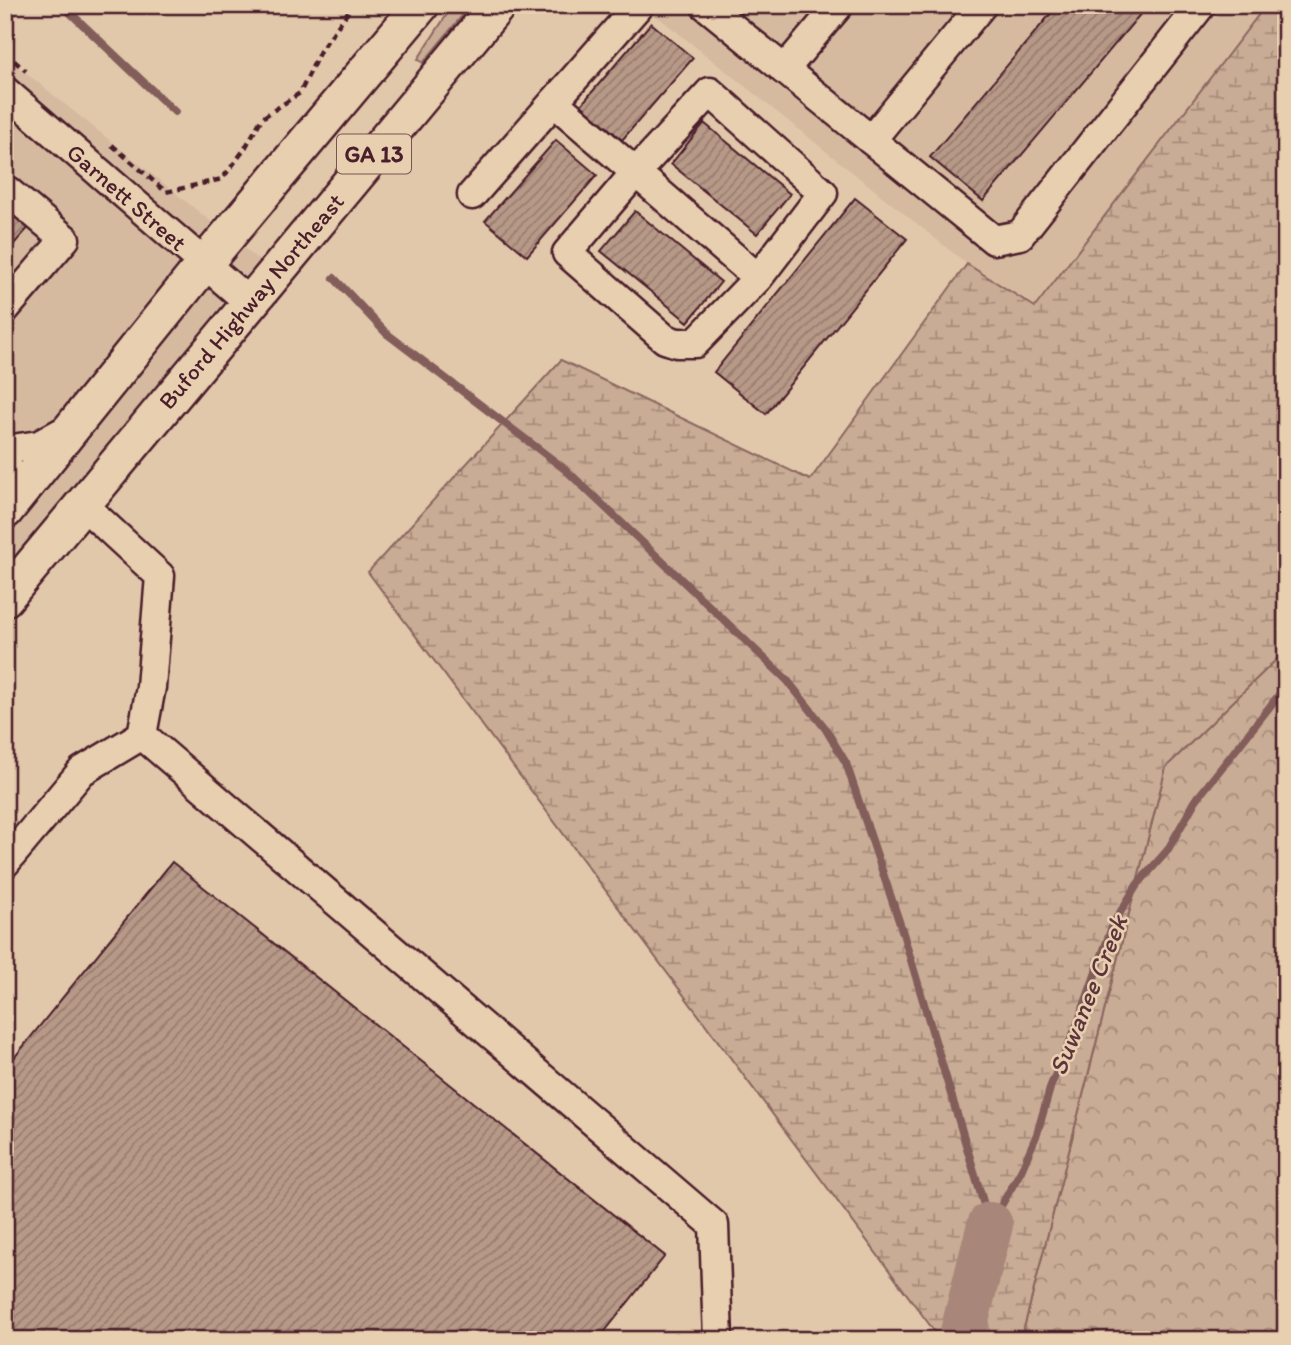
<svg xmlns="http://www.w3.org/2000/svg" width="1291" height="1345" viewBox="0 0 1291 1345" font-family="Itim,sans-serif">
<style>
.built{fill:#d5baa0}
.grass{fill:#c9ac95;stroke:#8a6660;stroke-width:2}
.forest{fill:url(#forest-crowns);stroke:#8a6660;stroke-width:2}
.wetland{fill:url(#wetland-marsh);stroke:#8a6660;stroke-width:2}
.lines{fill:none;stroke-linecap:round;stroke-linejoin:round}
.stream{stroke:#825d5a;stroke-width:8}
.river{stroke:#a8877a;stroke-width:46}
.building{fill:url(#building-hatch);stroke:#4a1f2b;stroke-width:2}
.minor-casing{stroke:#4a1f2b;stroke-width:33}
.major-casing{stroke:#4a1f2b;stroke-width:40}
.path{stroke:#4a1f2b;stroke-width:4.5;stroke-dasharray:7 5;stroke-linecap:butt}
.minor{stroke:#e8cfb0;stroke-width:28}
.major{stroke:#e8cfb0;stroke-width:35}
.labels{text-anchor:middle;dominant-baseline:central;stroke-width:5;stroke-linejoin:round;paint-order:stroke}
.shield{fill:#e8cfb0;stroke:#795453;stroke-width:2}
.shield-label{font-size:23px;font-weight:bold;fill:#4a1f2b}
.street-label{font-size:24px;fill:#4a1f2b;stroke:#e8cfb0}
.water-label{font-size:26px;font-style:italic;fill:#5d343b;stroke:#e8cfb0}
</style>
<defs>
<pattern id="forest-crowns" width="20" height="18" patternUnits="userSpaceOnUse" patternTransform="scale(1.75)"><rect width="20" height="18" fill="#c9ac95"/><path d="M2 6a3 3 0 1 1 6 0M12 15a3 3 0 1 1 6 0" fill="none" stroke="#a58b7a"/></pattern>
<pattern id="wetland-marsh" width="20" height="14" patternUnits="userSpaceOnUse" patternTransform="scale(1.75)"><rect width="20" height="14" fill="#c9ac95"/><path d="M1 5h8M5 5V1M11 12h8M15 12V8" fill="none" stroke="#a58b7a"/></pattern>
<pattern id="building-hatch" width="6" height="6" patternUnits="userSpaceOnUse" patternTransform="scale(1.75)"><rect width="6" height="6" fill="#b79987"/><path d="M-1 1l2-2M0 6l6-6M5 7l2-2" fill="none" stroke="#977c6f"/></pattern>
</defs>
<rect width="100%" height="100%" fill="#e2c8ab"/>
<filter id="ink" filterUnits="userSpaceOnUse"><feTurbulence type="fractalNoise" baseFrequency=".0143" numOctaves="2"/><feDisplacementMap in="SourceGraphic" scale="14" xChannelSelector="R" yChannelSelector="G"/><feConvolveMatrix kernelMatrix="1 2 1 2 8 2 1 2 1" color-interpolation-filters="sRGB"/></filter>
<g filter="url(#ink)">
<g class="built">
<polygon points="643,5 1266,5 1035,307 967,264"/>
<polygon points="5,56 270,269 5,578"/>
</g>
<polygon class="grass" points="453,5 471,5 423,63 418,59"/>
<polygon class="forest" points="1286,650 1286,1340 1021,1340 1166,767"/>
<polygon class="wetland" points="1266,5 1286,5 1286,650 1166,767 1021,1340 941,1340 368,572 561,360 810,480 967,264 1035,307"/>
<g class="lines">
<g class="stream">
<polyline points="62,5 175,112"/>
<polyline points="334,278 386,333 566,470 787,680 825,728 846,763 902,930 990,1225"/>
<polyline points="990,1225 1021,1171 1037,1134 1051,1085 1078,1023 1113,924 1137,885 1167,851 1196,800 1286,686"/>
</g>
<polyline class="river" points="961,1340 990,1225"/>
</g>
<g class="building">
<polygon points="1058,5 1148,5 983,201 930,157"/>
<polygon points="651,23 693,58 622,140 581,105"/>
<polygon points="704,123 790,194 757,234 671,164"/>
<polygon points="556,140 597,175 527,256 485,221"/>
<polygon points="855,198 907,239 766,414 714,372"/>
<polygon points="5,204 30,226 5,254"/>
<polygon points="635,211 721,282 688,322 601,251"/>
<polygon points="172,862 665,1256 598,1340 5,1340 5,1069"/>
</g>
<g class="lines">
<defs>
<g id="minor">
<polyline points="705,5 994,240 1020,235 1201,5"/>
<polyline points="784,70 839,5"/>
<polyline points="5,91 250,303"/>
<polyline points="554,102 758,278 823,193 710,92 636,172 567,253 665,339 677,343 695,343 758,278"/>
<polyline points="871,140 982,5"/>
<polyline points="5,189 65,239 5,309"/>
<polyline points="472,195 639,5"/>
<polyline points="5,450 39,445 68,429"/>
<polyline points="5,456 9,471 6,510"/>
<polyline points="82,504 160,576 151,687 142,735 714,1225 718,1340"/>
<polyline points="5,863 82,771 142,735"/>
</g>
<g id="major">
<polyline points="5,511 204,264 421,5"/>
<polyline points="5,598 498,5"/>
</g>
</defs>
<use href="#minor" class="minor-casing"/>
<use href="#major" class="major-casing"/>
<g class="path">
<polyline points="5,53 26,71"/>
<polyline points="112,145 166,192 222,179 244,150 262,118 300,93 320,51 353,5"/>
</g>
<use href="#minor" class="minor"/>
<use href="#major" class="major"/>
</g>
</g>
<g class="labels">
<rect class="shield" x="337" y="134.5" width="74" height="39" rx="5"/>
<g class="shield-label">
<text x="374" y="154">GA 13</text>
</g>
<g class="street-label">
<text transform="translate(127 197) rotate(41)">Garnett Street</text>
<text transform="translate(251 301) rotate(-50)">Buford Highway Northeast</text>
</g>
<g class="water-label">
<text transform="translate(1088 995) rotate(-68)">Suwanee Creek</text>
</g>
</g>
<rect width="1291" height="1345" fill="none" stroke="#e8cfb0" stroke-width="28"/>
<rect x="14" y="14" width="1263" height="1317" fill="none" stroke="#4a1f2b" stroke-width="2.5" filter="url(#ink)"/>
</svg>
